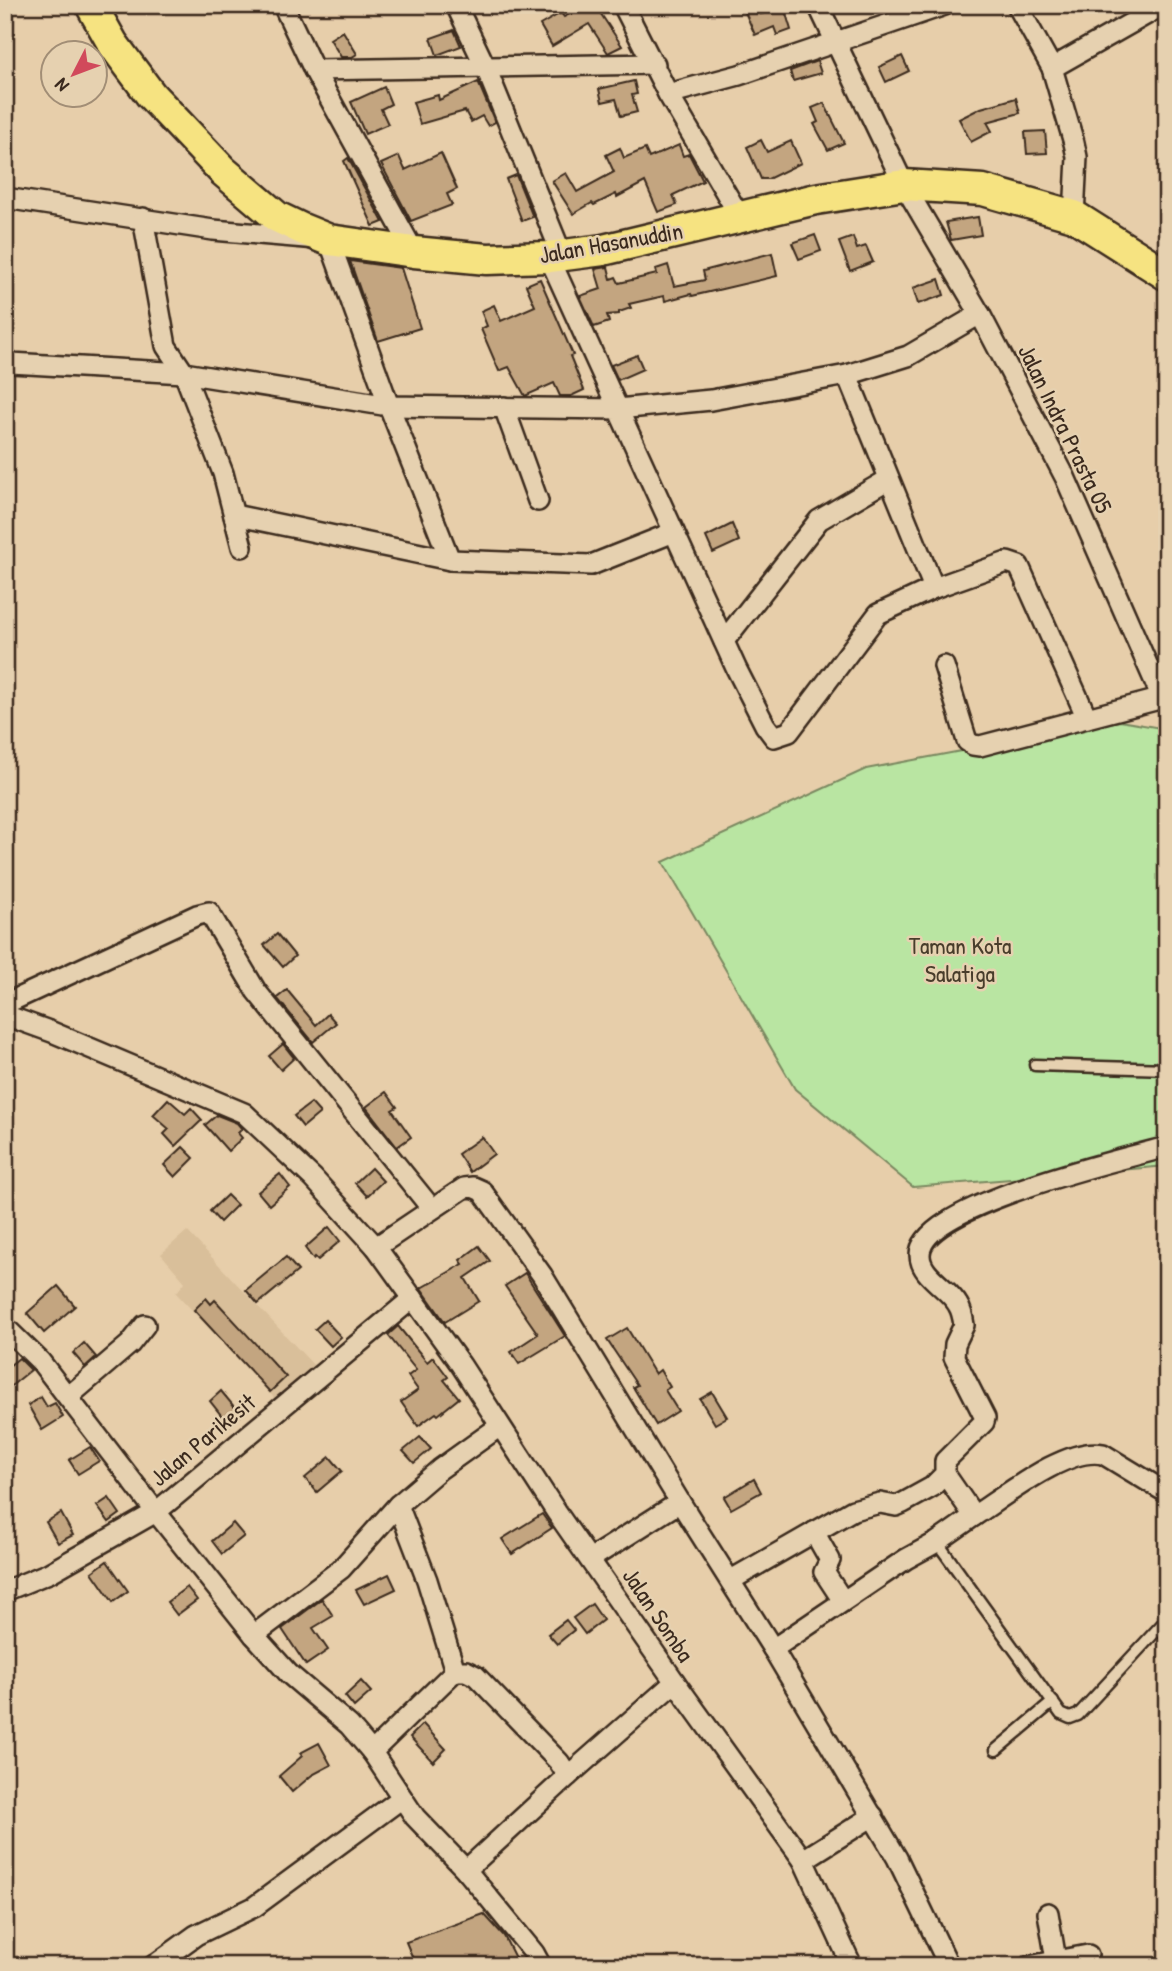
<svg xmlns="http://www.w3.org/2000/svg" width="1172" height="1971" font-family="'Patrick Hand',sans-serif">
	<rect width="100%" height="100%" fill="#e7ceaa"/>
	<filter id="ink" filterUnits="userSpaceOnUse"><feTurbulence type="fractalNoise" baseFrequency=".0143" numOctaves="2"/><feDisplacementMap in="SourceGraphic" scale="14" xChannelSelector="R" yChannelSelector="G"/><feConvolveMatrix kernelMatrix="1 2 1 2 8 2 1 2 1" color-interpolation-filters="sRGB"/></filter>
	<g filter="url(#ink)">
		<path fill="#d9bf9a" d="M187,1231L318,1370L279,1403L176,1293L185,1282L161,1254Z"/>
		<path fill="#b9e5a2" stroke="#7a8860" stroke-width="2" d="M1120,721L1167,729V1166L913,1187L795,1089L663,862L866,769Z"/>
		<g fill="#c3a580" stroke="#3b2a1e" stroke-width="2">
			<path d="M587,5H595L622,46L608,53L589,24L552,46L540,25L561,13L564,17Z"/>
			<path d="M757,7L761,14L784,7L791,30L777,35L774,27L755,35L745,12Z"/>
			<path d="M454,30L461,46L437,55L431,38Z"/>
			<path d="M343,31L357,54L352,57H341L330,39Z"/>
			<path d="M902,56L909,71L886,82L879,67Z"/>
			<path d="M817,61L821,73L793,81L790,71Z"/>
			<path d="M634,81L637,94L632,95L637,112L621,116L616,99L602,102L599,89Z"/>
			<path d="M478,82L495,122L488,126L482,116L471,122L465,111L420,124L413,102L438,95L439,100Z"/>
			<path d="M384,87L391,104L381,109L388,124L365,134L351,102Z"/>
			<path d="M1016,98L1020,113L987,122L992,131L971,142L959,119L981,108Z"/>
			<path d="M824,103L844,143L828,150L814,124L818,122L812,108Z"/>
			<path d="M1045,131L1047,153L1027,154L1025,132Z"/>
			<path d="M761,140L767,152L791,141L801,163L768,179H761L747,147Z"/>
			<path d="M679,145L683,156L689,154L703,181L673,195L677,205L658,212L645,182L617,197L616,194L594,205L592,203L573,214L552,181L566,173L577,192L614,172L606,155L620,148L624,158L645,149L649,158Z"/>
			<path d="M441,153L457,189L447,194L452,205L411,221L381,164L399,156L405,170Z"/>
			<path d="M348,158L383,222L373,226L344,161Z"/>
			<path d="M516,175L533,217L522,221L506,179Z"/>
			<path d="M978,217L981,235L951,240L946,222Z"/>
			<path d="M815,235L821,251L799,259L792,243Z"/>
			<path d="M853,237L857,249L866,246L873,262L850,271L839,242Z"/>
			<path d="M772,253L777,276L692,296L691,294L665,301L664,296L629,304L631,308L619,312V314L607,315L609,322L594,327L580,296L601,289L595,269L608,267L611,279L616,277L619,283L657,274L656,269L668,265L674,286L705,280L703,271Z"/>
			<path d="M350,261L401,268L420,328L378,341Z"/>
			<path d="M540,279L573,355L570,356L584,390L571,396H560L554,383L525,396L509,367L499,371L481,329L487,326L481,311L494,305L501,321L535,306L526,285Z"/>
			<path d="M939,279L944,295L918,304L913,288Z"/>
			<path d="M637,355L643,369L618,380L611,365Z"/>
			<path d="M732,524L739,541L713,553L706,537Z"/>
			<path d="M277,934L295,956L283,967L264,945Z"/>
			<path d="M287,990L316,1025L328,1014L336,1023L313,1042L277,998Z"/>
			<path d="M283,1044L294,1058L281,1070L269,1056Z"/>
			<path d="M386,1092L397,1107L392,1110L411,1137L397,1147L366,1107Z"/>
			<path d="M168,1099L185,1114L191,1108L202,1120L175,1146L164,1134L169,1129L153,1115Z"/>
			<path d="M311,1103L320,1113L303,1127L294,1116Z"/>
			<path d="M217,1115L237,1123L242,1129L238,1133L242,1138L228,1151L205,1125Z"/>
			<path d="M482,1137L494,1154L470,1172L458,1154Z"/>
			<path d="M183,1147L194,1158L175,1177L164,1165Z"/>
			<path d="M371,1168L383,1181L367,1196L355,1183Z"/>
			<path d="M280,1174L290,1187L269,1205L258,1192Z"/>
			<path d="M227,1195L237,1205L220,1222L210,1211Z"/>
			<path d="M329,1227L340,1241L318,1260L315,1257L313,1259L305,1248Z"/>
			<path d="M479,1246L490,1261L465,1278L479,1301L445,1322L421,1288L463,1264L460,1260Z"/>
			<path d="M286,1257L298,1271L258,1304L246,1290Z"/>
			<path d="M525,1273L565,1336L519,1364L511,1352L538,1334L505,1286Z"/>
			<path d="M58,1286L75,1306L44,1333L27,1313Z"/>
			<path d="M206,1298L211,1304L215,1300L286,1377L270,1392L194,1310Z"/>
			<path d="M325,1320L341,1337L331,1346L315,1329Z"/>
			<path d="M398,1326L427,1362L433,1357L448,1377L444,1380L459,1398L438,1415L436,1413L418,1426L401,1402L418,1390L408,1376L416,1370L388,1335Z"/>
			<path d="M627,1328L655,1374L660,1370L670,1387L665,1390L678,1411L656,1425L633,1387L637,1385L607,1340Z"/>
			<path d="M84,1343L96,1357L85,1367L73,1353Z"/>
			<path d="M19,1358L31,1370L5,1391V1369Z"/>
			<path d="M221,1391L241,1415L229,1425L210,1401Z"/>
			<path d="M712,1392L727,1417L715,1424L700,1399Z"/>
			<path d="M41,1397L47,1407L55,1403L63,1417L42,1430L28,1405Z"/>
			<path d="M420,1437L431,1449L414,1463L403,1451Z"/>
			<path d="M90,1447L99,1461L78,1474L69,1460Z"/>
			<path d="M330,1457L342,1471L317,1492L305,1478Z"/>
			<path d="M754,1479L761,1492L731,1509L724,1497Z"/>
			<path d="M109,1498L120,1514L109,1522L97,1506Z"/>
			<path d="M61,1513L73,1535L58,1543L46,1522Z"/>
			<path d="M542,1514L552,1528L512,1554L502,1539Z"/>
			<path d="M233,1523L244,1536L222,1554L212,1541Z"/>
			<path d="M107,1561L128,1591L113,1602L92,1572Z"/>
			<path d="M389,1574L396,1589L364,1604L356,1590Z"/>
			<path d="M187,1587L197,1600L177,1615L167,1602Z"/>
			<path d="M322,1599L333,1616L313,1628L328,1650L306,1665L282,1629Z"/>
			<path d="M592,1604L603,1620L585,1634L573,1618Z"/>
			<path d="M566,1620L574,1630L557,1644L548,1634Z"/>
			<path d="M361,1681L371,1692L354,1707L345,1696Z"/>
			<path d="M423,1724L446,1749L433,1762L410,1737Z"/>
			<path d="M319,1743L331,1765L312,1775L292,1792L279,1776L302,1756L300,1753Z"/>
			<path d="M484,1914L504,1936L519,1966H416L406,1942Z"/>
		</g>
		<g fill="none" stroke-linecap="round" stroke-linejoin="round">
			<g stroke="#3b2a1e" stroke-width="15">
				<g id="lane">
					<path d="M1035,1065L1167,1069"/>
					<path d="M937,1542L1061,1714L1070,1718L1078,1715L1167,1619"/>
					<path d="M996,1750L1053,1702"/>
				</g>
			</g>
			<g stroke="#3b2a1e" stroke-width="24">
				<g id="street">
					<path d="M283,5L314,70L414,252"/>
					<path d="M456,5L486,68L562,255"/>
					<path d="M623,5L668,94L740,217"/>
					<path d="M818,5L904,185L980,314L1065,477L1162,698"/>
					<path d="M1017,5L1052,68L1074,143L1077,157L1074,216"/>
					<path d="M1052,68L1163,5"/>
					<path d="M314,70L655,64"/>
					<path d="M668,94L739,75L945,5"/>
					<path d="M5,198L213,230L329,240L389,406L450,560"/>
					<path d="M143,218L166,346L184,373L223,473L242,547"/>
					<path d="M549,257L618,409L711,400L847,375L908,356L980,314"/>
					<path d="M5,357L11,363L184,373L389,406L618,409L736,668L765,725L774,737L789,732L878,614L934,588L1007,562L1019,566L1087,718"/>
					<path d="M847,375L934,588"/>
					<path d="M504,407L538,501"/>
					<path d="M234,515L450,560L591,565L674,532"/>
					<path d="M724,641L819,520L889,479"/>
					<path d="M944,666L967,741L973,745L980,746L1167,697"/>
					<path d="M5,1004L197,915L209,912L256,991L432,1209"/>
					<path d="M5,1015L52,1032L244,1113L313,1178L376,1247L461,1365L557,1513L675,1682L803,1860L852,1966"/>
					<path d="M376,1247L464,1188L473,1187L482,1191L542,1275L680,1502L773,1649L897,1858L949,1966"/>
					<path d="M5,1327L40,1361L156,1512L254,1635L289,1674L349,1725L372,1752L415,1817L466,1870L534,1953L541,1966"/>
					<path d="M68,1397L130,1344L145,1325"/>
					<path d="M398,1505L440,1469L500,1426"/>
					<path d="M974,1516C1005,1496 1067,1446 1103,1454L1167,1493"/>
					<path d="M814,1532L830,1560L824,1572L843,1601"/>
					<path d="M590,1559L680,1502"/>
					<path d="M731,1580L853,1510L880,1503L896,1506L903,1503L932,1487L945,1474V1461L984,1422L985,1418L954,1357L955,1344L964,1325C963,1318 962,1311 958,1305C949,1288 920,1276 920,1255C919,1206 1126,1158 1167,1147"/>
					<path d="M5,1591L49,1573L156,1512L413,1298"/>
					<path d="M254,1635L341,1569L398,1505L427,1580L455,1671"/>
					<path d="M773,1649L906,1559L937,1542L974,1516L945,1474"/>
					<path d="M372,1752L455,1671H466L476,1676L559,1762L568,1776L466,1870"/>
					<path d="M568,1776L675,1682"/>
					<path d="M803,1860L873,1816"/>
					<path d="M1048,1913L1056,1960"/>
					<path d="M153,1966L196,1935L254,1907L402,1798"/>
					<path d="M1029,1966L1088,1955"/>
				</g>
			</g>
			<g stroke="#3b2a1e" stroke-width="35">
				<path id="primary" d="M91,5L113,44L151,95L223,171L277,217L302,229L329,240L414,252L487,259L549,257L603,250L816,199L904,185L983,190L1074,216L1167,275"/>
			</g>
			<use href="#lane" stroke="#e6d1b0" stroke-width="10"/>
			<use href="#street" stroke="#e6d1b0" stroke-width="19"/>
			<use href="#primary" stroke="#f6e381" stroke-width="30"/>
		</g>
	</g>
	<g text-anchor="middle" stroke-width="5" stroke-linejoin="round" paint-order="stroke">
		<g font-size="24" fill="#3b2a1e" stroke="#e6d1b0">
			<text transform="translate(611 243) rotate(-10)" y="8">Jalan Hasanuddin</text>
			<text transform="translate(1065 429) rotate(64)" y="8">Jalan Indra Prasta 05</text>
			<text transform="translate(203 1440) rotate(-40)" y="8">Jalan Parikesit</text>
			<text transform="translate(658 1615) rotate(56)" y="8">Jalan Somba</text>
		</g>
		<g font-size="24" fill="#483d2b" stroke="#e6d1b0">
			<text x="960" y="954">Taman Kota<tspan x="960" dy="28">Salatiga</tspan></text>
		</g>
	</g>
	<rect width="1172" height="1971" fill="none" stroke="#e6d1b0" stroke-width="28"/>
	<rect x="14" y="14" width="1144" height="1943" fill="none" stroke="#3b2a1e" stroke-width="2.5" filter="url(#ink)"/>
	<g transform="translate(74 74) rotate(228)"><circle r="33" fill="#e6d1b0" stroke="#a28e76" stroke-width="2"/>
	<path d="M0-5L12 26L0 18L-12 26Z" fill="#d1495b"/>
	<text y="-10" font-size="19" font-weight="bold" text-anchor="middle" fill="#3b2a1e">N</text>
	</g>
</svg>
